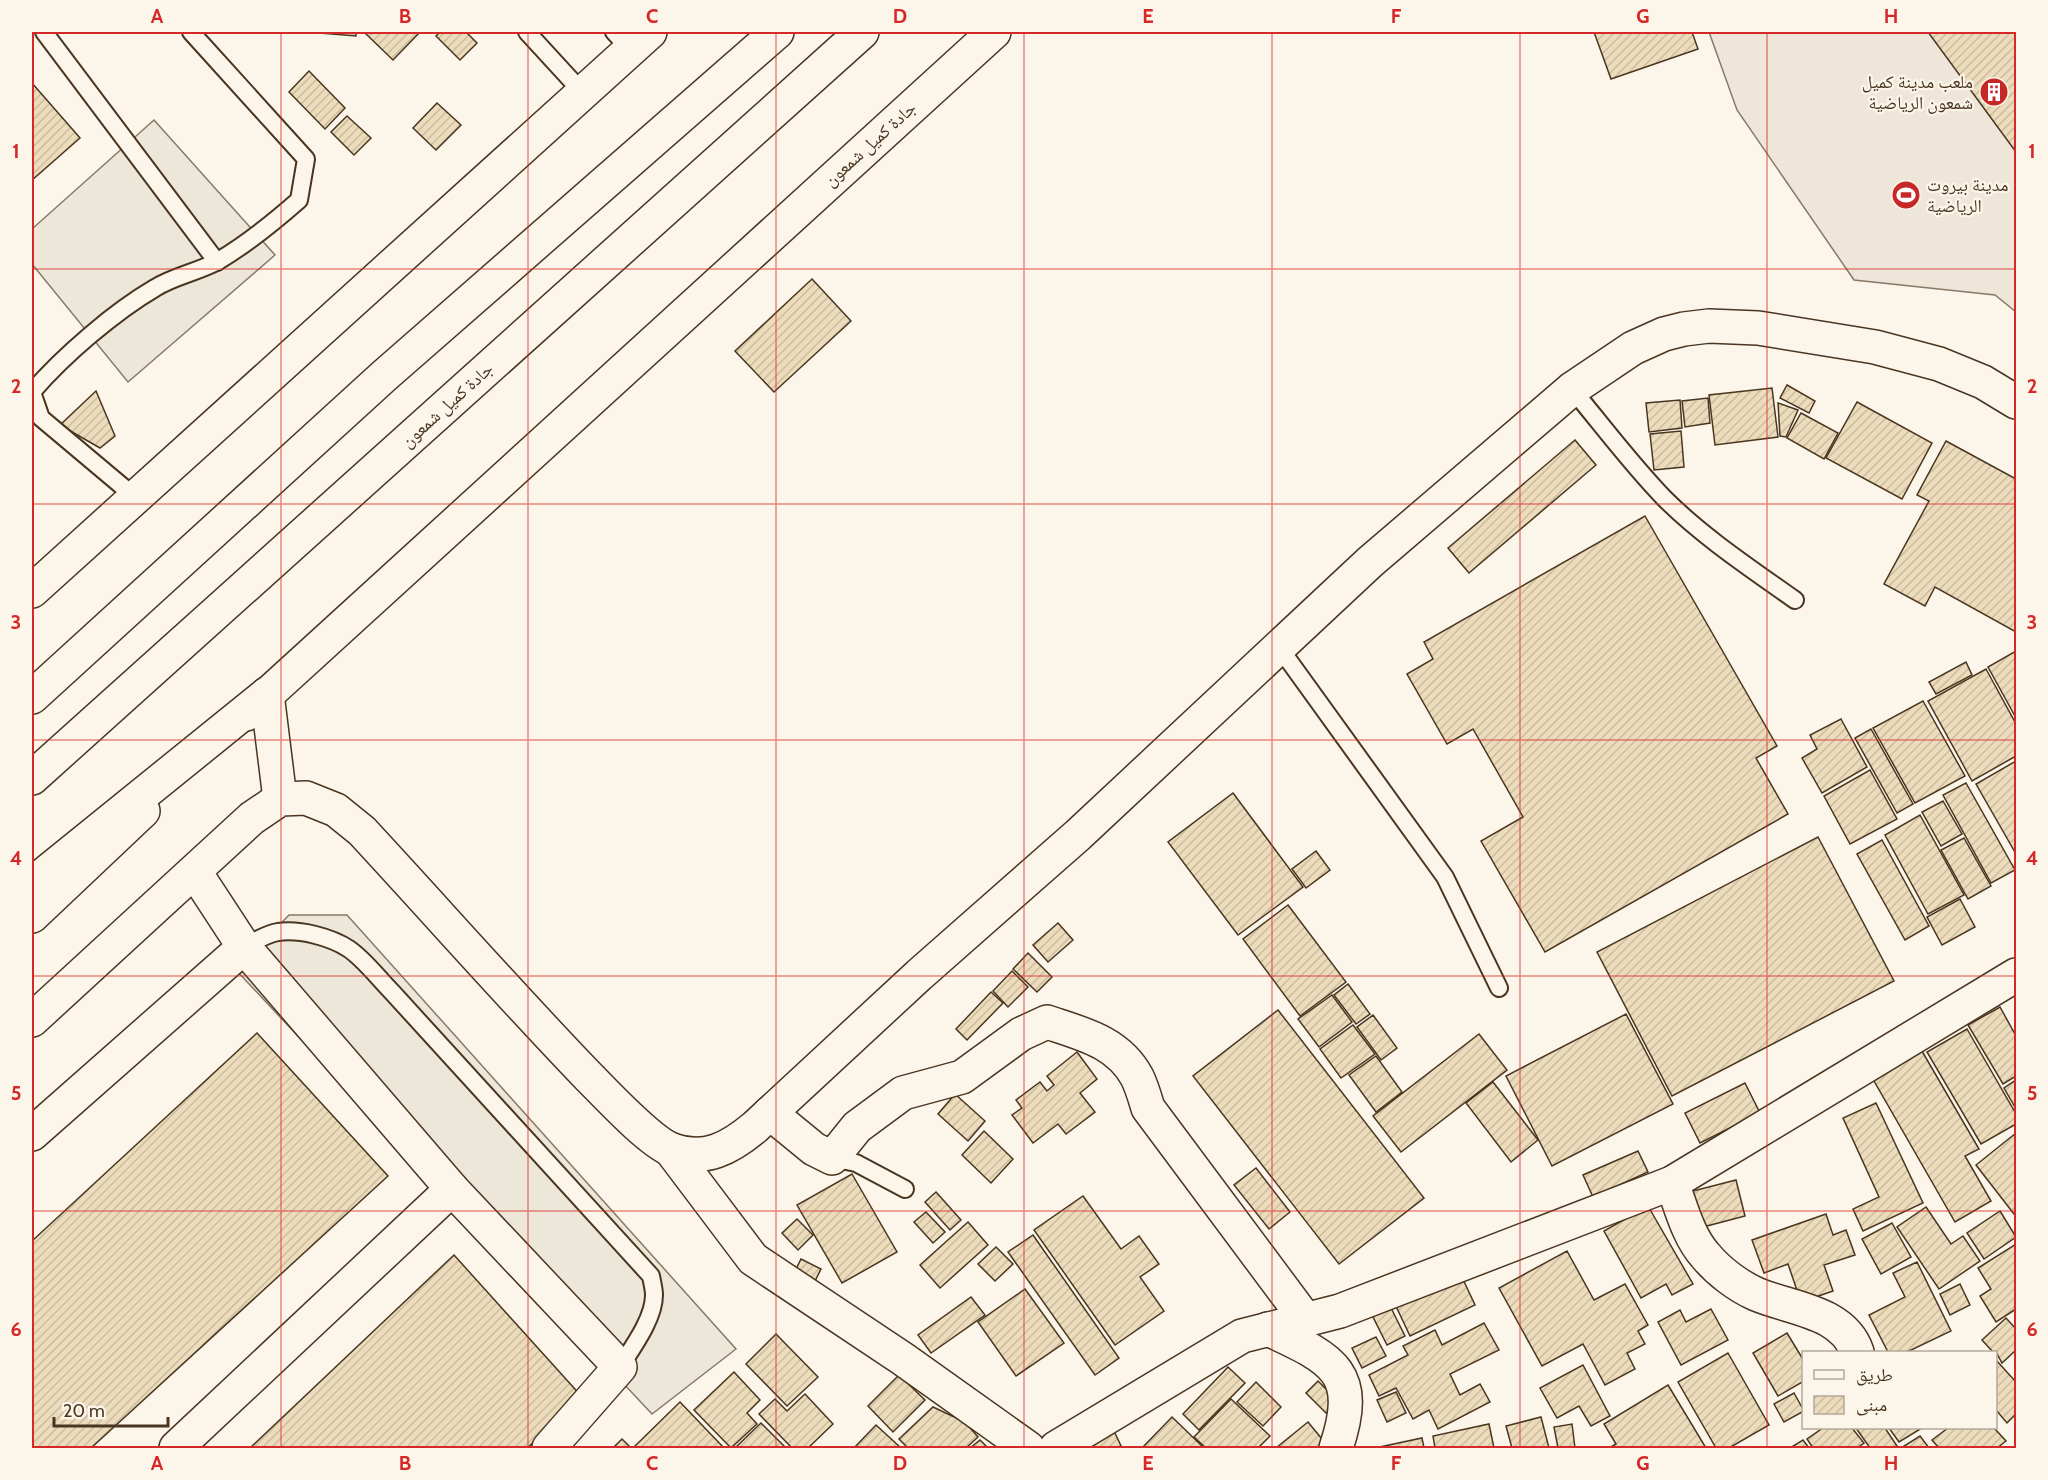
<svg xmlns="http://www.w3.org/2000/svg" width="2048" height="1480" font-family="Cabin,'Noto Naskh Arabic',sans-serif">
	<defs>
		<pattern id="building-hatch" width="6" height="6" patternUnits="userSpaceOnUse" patternTransform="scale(1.5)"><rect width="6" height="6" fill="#ecdcbc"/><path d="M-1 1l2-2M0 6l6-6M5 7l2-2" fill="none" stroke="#ccbda1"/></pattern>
	</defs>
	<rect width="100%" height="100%" fill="#fbf6e9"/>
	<path fill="#ede6d9" stroke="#887966" stroke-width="1.5" d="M1709,32H2016V312L1995,295L1854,280L1737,110Z"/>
	<g fill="#ede7d9" stroke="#887966" stroke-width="1.5">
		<path d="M154,120L275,255L128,382L32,264V229Z"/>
		<path d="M289,915H347L736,1349L652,1414L236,970Z"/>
	</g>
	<g fill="url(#building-hatch)" stroke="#4a3520" stroke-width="1.5">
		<path d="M307,32H356V36Z"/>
		<path d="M364,32H420L393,60Z"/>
		<path d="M440,32H466L477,43L460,60L436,36Z"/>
		<path d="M1594,32H1692L1698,49L1611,79Z"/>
		<path d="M1928,32H2016V153V152Z"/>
		<path d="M309,71L345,108L325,129L289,92Z"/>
		<path d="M32,83L80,138L32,180Z"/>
		<path d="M437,103L461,125L436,150L413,128Z"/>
		<path d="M347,116L371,138L354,155L331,132Z"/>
		<path d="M812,279L851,321L774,392L735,351Z"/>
		<path d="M1787,385L1815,401L1809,413L1780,398Z"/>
		<path d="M1772,388L1778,437L1715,445L1709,395Z"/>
		<path d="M96,391L115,436L100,448L60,425Z"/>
		<path d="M1708,398L1710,423L1685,427L1682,401Z"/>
		<path d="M1680,400L1682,428L1649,432L1646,403Z"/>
		<path d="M1857,402L1932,443L1902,499L1826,458Z"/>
		<path d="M1778,403L1798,410L1786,437L1780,436Z"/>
		<path d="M1801,413L1838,433L1824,459L1787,438Z"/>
		<path d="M1681,431L1684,467L1654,470L1650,434Z"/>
		<path d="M1575,440L1596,465L1469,573L1448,548Z"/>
		<path d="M1946,441L2016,479V632L1935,587L1925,606L1884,584L1929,501L1917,495Z"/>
		<path d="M1645,516L1777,746L1756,758L1788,814L1545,952L1481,841L1523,817L1473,729L1447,744L1407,674L1433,659L1424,642Z"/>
		<path d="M2016,651V718L1988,667Z"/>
		<path d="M1966,662L1972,675L1936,694L1929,682Z"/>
		<path d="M1986,669L2016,724V756L1972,781L1928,701Z"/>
		<path d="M1923,701L1965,776L1915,803L1873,728Z"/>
		<path d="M1841,719L1867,767L1822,793L1802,758L1817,749L1810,735Z"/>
		<path d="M1871,729L1913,804L1897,813L1855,738Z"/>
		<path d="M2016,761V854L1976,784Z"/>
		<path d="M1870,770L1897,819L1850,844L1824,796Z"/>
		<path d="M1966,783L2015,870L1991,883L1943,795Z"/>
		<path d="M1233,793L1303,887L1238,935L1168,842Z"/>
		<path d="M1943,801L1962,834L1941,846L1922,812Z"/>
		<path d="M1920,815L1964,895L1928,914L1885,835Z"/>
		<path d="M1818,837L1894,981L1672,1096L1597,952Z"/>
		<path d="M1964,838L1991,886L1968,899L1941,850Z"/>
		<path d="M1882,840L1929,926L1905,940L1857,854Z"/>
		<path d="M1316,851L1330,870L1306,888L1292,869Z"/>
		<path d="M1960,899L1975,927L1942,945L1927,917Z"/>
		<path d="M1288,905L1346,982L1300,1016L1243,939Z"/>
		<path d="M1058,923L1073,940L1048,962L1033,945Z"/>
		<path d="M1028,953L1052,977L1037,992L1013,969Z"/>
		<path d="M1012,971L1028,987L1008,1007L993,991Z"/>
		<path d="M1348,984L1370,1014L1356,1024L1334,995Z"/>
		<path d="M991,992L1003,1003L967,1040L956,1029Z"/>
		<path d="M1332,995L1352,1022L1319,1047L1298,1019Z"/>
		<path d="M2000,1007L2016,1036V1076L2003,1084L1968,1025Z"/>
		<path d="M1278,1010L1424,1198L1339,1264L1193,1076Z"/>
		<path d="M1626,1014L1673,1104L1552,1166L1506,1076Z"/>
		<path d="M1373,1015L1397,1048L1381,1060L1357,1027Z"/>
		<path d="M1353,1025L1375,1054L1341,1078L1320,1049Z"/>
		<path d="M1967,1029L2016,1114V1124L1981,1144L1927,1052Z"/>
		<path d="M257,1033L388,1176L91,1448H32V1241Z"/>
		<path d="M1479,1034L1507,1070L1401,1152L1373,1116Z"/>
		<path d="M1919,1046L1979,1149L1965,1156L1991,1201L1955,1222L1870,1074Z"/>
		<path d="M1077,1052L1097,1079L1080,1093L1095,1112L1066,1134L1058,1124L1033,1143L1012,1115L1022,1108L1016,1100L1040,1082L1047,1091L1054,1085L1047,1076Z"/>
		<path d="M1376,1056L1402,1092L1376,1112L1349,1075Z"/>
		<path d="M2016,1080V1109L2004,1088Z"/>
		<path d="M1493,1082L1538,1140L1511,1162L1466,1103Z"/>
		<path d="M1745,1083L1760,1113L1700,1143L1685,1113Z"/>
		<path d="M955,1094L985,1121L968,1141L938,1114Z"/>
		<path d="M1876,1103L1923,1203L1863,1231L1853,1209L1879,1197L1843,1118Z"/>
		<path d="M984,1131L1013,1159L991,1183L962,1155Z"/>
		<path d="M2016,1133V1213L2014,1214L1976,1165Z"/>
		<path d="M1638,1151L1648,1172L1593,1197L1583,1175Z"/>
		<path d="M1256,1168L1290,1212L1269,1229L1234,1185Z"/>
		<path d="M852,1174L897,1252L842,1283L797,1205Z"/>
		<path d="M1736,1180L1745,1216L1703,1227L1693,1191Z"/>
		<path d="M936,1192L961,1220L950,1230L925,1202Z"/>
		<path d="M1083,1196L1121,1249L1139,1236L1159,1264L1140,1277L1164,1311L1115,1345L1034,1230Z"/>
		<path d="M1648,1206L1693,1284L1672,1295L1666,1284L1641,1298L1604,1231Z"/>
		<path d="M1926,1207L1951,1244L1963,1236L1980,1261L1939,1289L1897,1227Z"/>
		<path d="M2000,1211L2016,1237L1984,1259L1967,1233Z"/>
		<path d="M926,1212L945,1232L933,1243L914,1222Z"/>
		<path d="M1826,1214L1833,1235L1846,1230L1855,1255L1824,1265L1833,1291L1801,1302L1788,1264L1764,1273L1752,1240Z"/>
		<path d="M797,1219L813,1235L798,1250L782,1233Z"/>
		<path d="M968,1222L988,1245L940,1288L920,1265Z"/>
		<path d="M1892,1223L1911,1257L1881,1274L1862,1239Z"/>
		<path d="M1033,1235L1119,1358L1095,1375L1008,1252Z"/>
		<path d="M2016,1244V1309L1996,1322L1980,1296L1991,1289L1978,1268Z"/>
		<path d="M996,1247L1013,1264L995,1281L978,1264Z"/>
		<path d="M1567,1251L1594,1300L1625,1284L1648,1325L1638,1331L1645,1344L1627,1353L1635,1369L1605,1385L1583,1344L1542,1366L1499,1288Z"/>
		<path d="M454,1255L583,1398L527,1448H250Z"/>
		<path d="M801,1259L821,1269L812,1287L792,1277Z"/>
		<path d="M1917,1262L1951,1331L1907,1352H1888L1869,1315L1905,1297L1893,1273Z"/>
		<path d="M1460,1273L1475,1305L1410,1336L1395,1304Z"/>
		<path d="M1960,1284L1970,1305L1950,1315L1940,1294Z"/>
		<path d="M1025,1289L1064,1343L1016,1376L978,1322Z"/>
		<path d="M971,1297L985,1315L931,1353L918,1335Z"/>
		<path d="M1390,1306L1405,1336L1387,1345L1372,1315Z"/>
		<path d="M1711,1309L1728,1340L1681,1365L1658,1322L1680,1310L1686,1322Z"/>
		<path d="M2006,1318L2016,1329V1350L2002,1363L1996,1352H1993L1982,1340Z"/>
		<path d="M1484,1323L1499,1350L1450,1374L1460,1395L1480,1384L1490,1402L1438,1429L1429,1410L1413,1419L1396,1388L1379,1396L1369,1375L1408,1355L1403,1346L1435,1330L1442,1345Z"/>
		<path d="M1787,1333L1804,1361V1381L1778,1396L1753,1353Z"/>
		<path d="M776,1334L818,1377L787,1406L746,1364Z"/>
		<path d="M1376,1337L1386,1356L1362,1368L1352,1348Z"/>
		<path d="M1728,1353L1769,1425L1729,1448H1716L1678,1382Z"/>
		<path d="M1996,1360L2016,1382V1414L2007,1423L1996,1410Z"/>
		<path d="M1583,1365L1610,1416L1591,1426L1579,1406L1557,1418L1540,1388Z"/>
		<path d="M1228,1367L1245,1383L1199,1430L1183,1414Z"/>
		<path d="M734,1372L760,1400L747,1413L757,1424L731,1448L694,1410Z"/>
		<path d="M899,1375L925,1400L893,1432L868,1406Z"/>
		<path d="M1318,1381L1338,1401L1326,1413L1306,1393Z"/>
		<path d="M1256,1382L1281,1407L1263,1426L1237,1402Z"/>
		<path d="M1668,1385L1706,1448H1609L1616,1444L1604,1424Z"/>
		<path d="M1396,1392L1406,1413L1387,1422L1377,1400Z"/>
		<path d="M1794,1393L1804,1411L1784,1422L1774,1404Z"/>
		<path d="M805,1394L833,1424L808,1448H792L759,1414L775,1399L787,1411Z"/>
		<path d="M1231,1399L1270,1436L1258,1448H1206L1194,1437Z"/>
		<path d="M680,1402L724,1448H633Z"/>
		<path d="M933,1407L965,1422L978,1437L966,1448H908L899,1439Z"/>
		<path d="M1172,1417L1204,1448H1142Z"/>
		<path d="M1541,1417L1549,1448H1512L1506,1426Z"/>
		<path d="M1308,1422L1326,1444L1321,1448H1276Z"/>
		<path d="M761,1423L786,1448H735Z"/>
		<path d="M1489,1424L1494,1448H1435L1433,1436Z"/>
		<path d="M1572,1424L1575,1448H1558L1554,1427Z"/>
		<path d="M876,1425L901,1448H854Z"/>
		<path d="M1823,1428H1852L1864,1443L1857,1448H1813L1807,1439Z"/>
		<path d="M1856,1428H1885L1897,1446L1893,1448H1870Z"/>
		<path d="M1889,1428H1922L1899,1442Z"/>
		<path d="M1948,1428H1994L2006,1441L1997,1448H1939L1932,1440Z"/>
		<path d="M1113,1429L1122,1448H1076Z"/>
		<path d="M1920,1436L1929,1448H1901Z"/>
		<path d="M1422,1438L1424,1448H1375Z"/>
		<path d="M622,1439L631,1448H613Z"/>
		<path d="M980,1440L988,1448H970Z"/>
		<path d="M1803,1440L1809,1448H1790Z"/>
	</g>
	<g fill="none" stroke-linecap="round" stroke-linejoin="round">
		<g stroke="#4a3520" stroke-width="20">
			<g id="service">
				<path d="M44,32L217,262"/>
				<path d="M527,32L583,93"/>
				<path d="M614,32L630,49"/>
				<path d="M1572,389C1602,425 1631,464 1664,498C1703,537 1750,568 1795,600"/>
				<path d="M135,497L41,418L32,392C63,356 114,312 155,288C174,276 198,272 218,261C247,244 274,222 299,200L306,159L191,32"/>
				<path d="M1279,647L1445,877L1499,988"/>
				<path d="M244,947C255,941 266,934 278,932C300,929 331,937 349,949C365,960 378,978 392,992L651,1276C652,1282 654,1289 654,1295C654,1319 632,1348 620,1367"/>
				<path d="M832,1158L856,1163L905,1189"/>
			</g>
		</g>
		<g stroke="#4a3520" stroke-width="36">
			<g id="minor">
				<path d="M267,694L280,799"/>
				<path d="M195,872L244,947L452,1189L620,1367L549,1448"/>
				<path d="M32,1020L252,818L280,799L306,798L336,810L362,831C437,912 510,995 587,1075C606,1094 649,1141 672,1150C705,1162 730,1148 755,1127L919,975L1078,835L1370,562L1572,389L1633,348L1664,334L1684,329L1709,326L1758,328L1875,347L1939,364L1983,382L2016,402"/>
				<path d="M770,1113L814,1149L832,1158L857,1127L903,1093L962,1077L1021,1034L1047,1022C1083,1034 1118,1042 1137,1077C1142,1087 1145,1098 1148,1108L1306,1320"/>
				<path d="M32,1134L244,947"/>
				<path d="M670,1149L753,1259L903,1359L1028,1448"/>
				<path d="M1672,1183C1681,1207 1688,1236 1705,1255C1718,1271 1738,1286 1756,1294C1791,1309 1843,1311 1857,1352"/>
				<path d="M1268,1329C1332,1359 1362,1371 1336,1448"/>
				<path d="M176,1448L452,1189"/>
				<path d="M1056,1448L1242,1336L1340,1311L1672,1183L2016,975"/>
			</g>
		</g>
		<g stroke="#4a3520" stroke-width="36">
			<g id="secondary">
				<path d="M32,591L650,32"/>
				<path d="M246,714L994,32"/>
				<path d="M32,916L143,811"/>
			</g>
		</g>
		<g stroke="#4a3520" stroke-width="36">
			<g id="motorway">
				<path d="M32,697L384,376L777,32"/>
				<path d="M32,778L862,32"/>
				<path d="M32,884L267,694"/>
			</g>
		</g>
		<use href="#service" stroke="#fbf6e9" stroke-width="16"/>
		<use href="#minor" stroke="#fbf6e9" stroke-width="33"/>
		<use href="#secondary" stroke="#fbf6e9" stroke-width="33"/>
		<use href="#motorway" stroke="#fbf6e9" stroke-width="33"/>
	</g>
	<path fill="none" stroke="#d62828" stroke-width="1.5" stroke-opacity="0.55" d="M281,32V1448M528,32V1448M776,32V1448M1024,32V1448M1272,32V1448M1520,32V1448M1767,32V1448M32,269H2016M32,504H2016M32,740H2016M32,976H2016M32,1211H2016"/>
	<defs>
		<g id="building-disc" transform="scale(1.5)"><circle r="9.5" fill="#c62828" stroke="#fbf6e9"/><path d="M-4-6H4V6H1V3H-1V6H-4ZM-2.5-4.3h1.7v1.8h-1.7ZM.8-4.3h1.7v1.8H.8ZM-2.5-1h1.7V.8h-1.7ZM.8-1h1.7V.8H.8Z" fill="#fff"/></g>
		<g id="stadium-disc" transform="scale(1.5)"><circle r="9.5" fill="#c62828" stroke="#fbf6e9"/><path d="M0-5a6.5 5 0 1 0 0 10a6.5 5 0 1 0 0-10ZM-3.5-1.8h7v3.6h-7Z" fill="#fff"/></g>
	</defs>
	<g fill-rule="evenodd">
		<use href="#building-disc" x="1994" y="92"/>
		<use href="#stadium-disc" x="1906" y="195"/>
	</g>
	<g text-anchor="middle" stroke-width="4.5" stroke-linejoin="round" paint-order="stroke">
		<g font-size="18" fill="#4a3520" stroke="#fbf6e9" text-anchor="end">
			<text x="1973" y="88">ملعب مدينة كميل<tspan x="1973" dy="21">شمعون الرياضية</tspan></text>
			<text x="1927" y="191" text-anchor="start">مدينة بيروت<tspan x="1927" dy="21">الرياضية</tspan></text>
		</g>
		<g font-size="18" fill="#4a3520" stroke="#fbf6e9">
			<text transform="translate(870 144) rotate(-42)" y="6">جادة كميل شمعون</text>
			<text transform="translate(447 405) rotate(-42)" y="6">جادة كميل شمعون</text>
		</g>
	</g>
	<rect width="2048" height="1480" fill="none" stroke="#fbf6e9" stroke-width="66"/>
	<rect x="1802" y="1351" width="195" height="78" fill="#fbf6e9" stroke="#b4a999" stroke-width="1.5"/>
	<rect x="1814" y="1370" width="30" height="9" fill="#fbf6e9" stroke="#b4a999" stroke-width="1.5"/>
	<text x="1856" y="1381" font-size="18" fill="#4a3520">طريق</text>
	<rect x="1814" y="1396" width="30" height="18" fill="url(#building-hatch)" stroke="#b4a999" stroke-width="1.5"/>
	<text x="1856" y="1411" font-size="18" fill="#4a3520">مبنى</text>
	<path d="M54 1417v9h114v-9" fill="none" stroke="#4a3520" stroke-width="3"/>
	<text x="63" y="1417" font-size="18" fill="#4a3520" stroke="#fbf6e9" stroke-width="4.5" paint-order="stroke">20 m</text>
	<rect x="33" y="33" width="1982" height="1414" fill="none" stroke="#d62828" stroke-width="2"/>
	<g font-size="20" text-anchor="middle" font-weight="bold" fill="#d62828">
		<text x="157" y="23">A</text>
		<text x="405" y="23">B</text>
		<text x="652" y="23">C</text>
		<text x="900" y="23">D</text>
		<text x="1148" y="23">E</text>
		<text x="1396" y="23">F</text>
		<text x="1643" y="23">G</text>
		<text x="1891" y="23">H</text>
		<text x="16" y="158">1</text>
		<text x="2032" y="158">1</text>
		<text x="16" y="393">2</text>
		<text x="2032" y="393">2</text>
		<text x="16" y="629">3</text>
		<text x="2032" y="629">3</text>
		<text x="16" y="865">4</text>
		<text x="2032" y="865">4</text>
		<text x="16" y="1100">5</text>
		<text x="2032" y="1100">5</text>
		<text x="16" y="1336">6</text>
		<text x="2032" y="1336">6</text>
		<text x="157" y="1470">A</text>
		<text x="405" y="1470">B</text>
		<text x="652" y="1470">C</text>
		<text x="900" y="1470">D</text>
		<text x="1148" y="1470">E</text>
		<text x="1396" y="1470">F</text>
		<text x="1643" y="1470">G</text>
		<text x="1891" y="1470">H</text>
	</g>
</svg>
